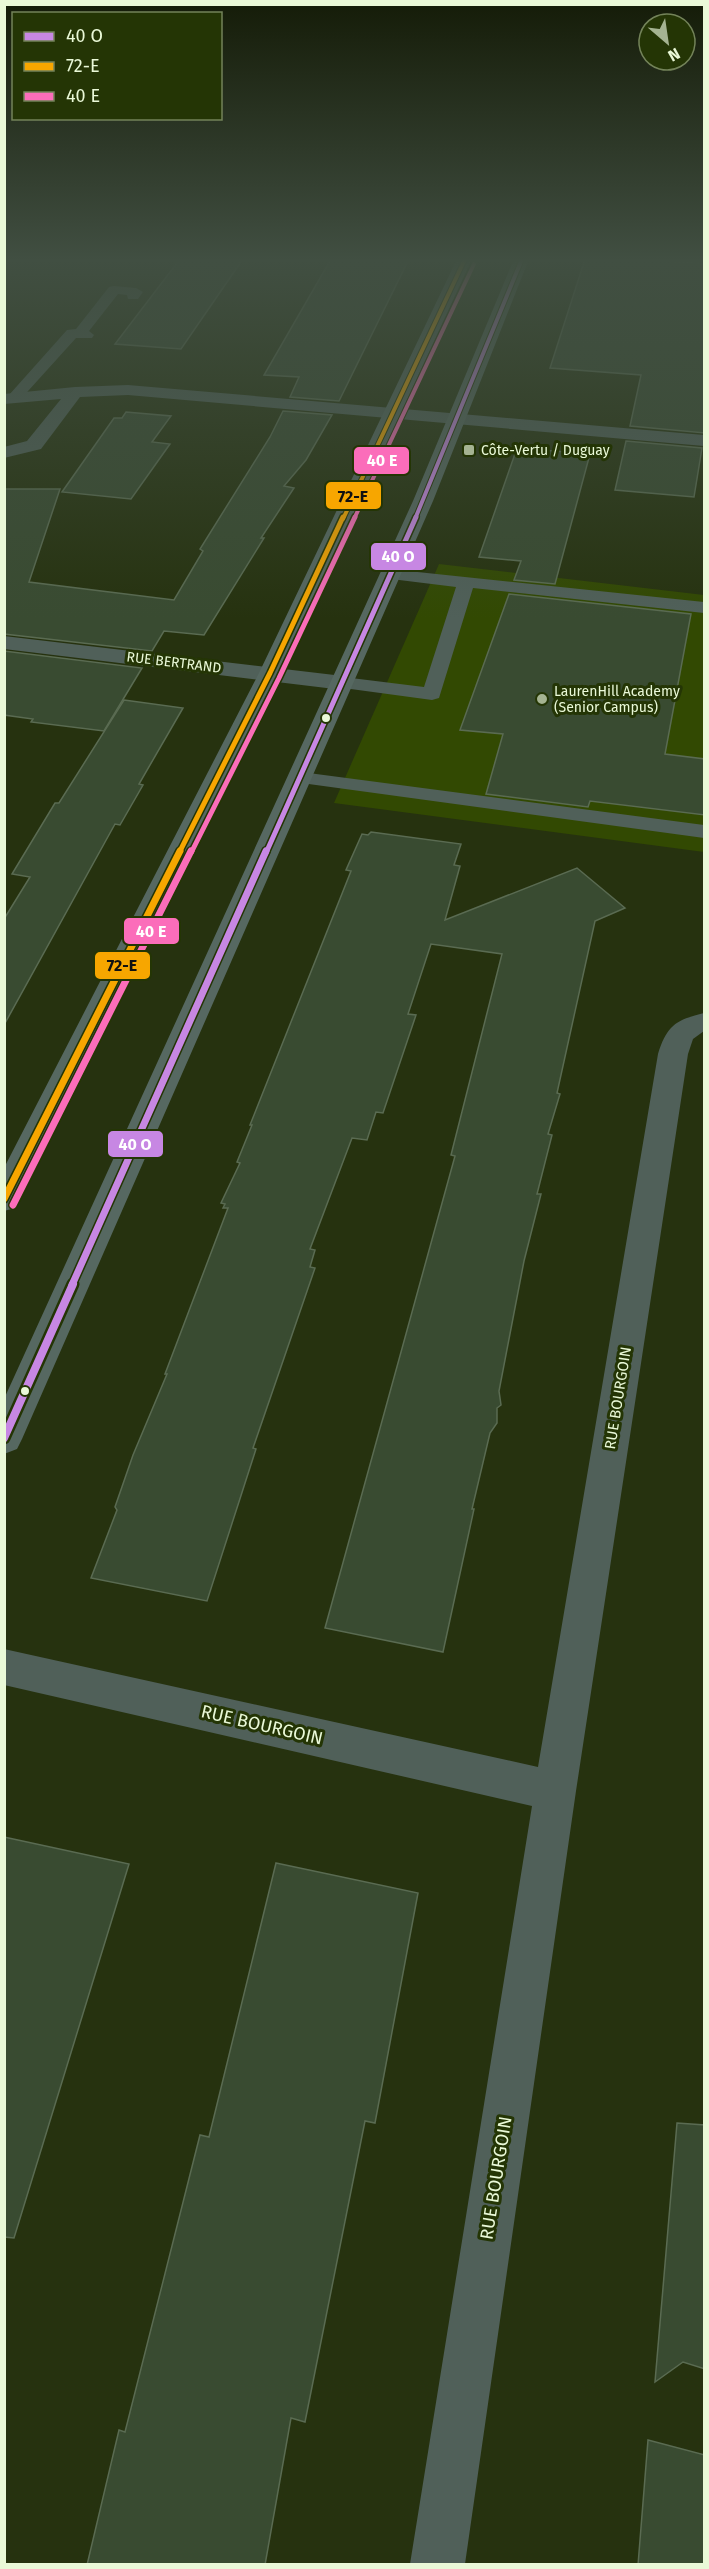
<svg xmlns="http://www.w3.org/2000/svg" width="709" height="2569" font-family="'Fira Sans',sans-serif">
	<rect width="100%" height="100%" fill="#26320f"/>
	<path fill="#324902" d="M439,564L704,595V852L334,803Z"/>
	<g fill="#394b31" stroke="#5a6b52" stroke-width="1.5">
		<path d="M180,259H243L181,349L115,344Z"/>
		<path d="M331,259H409L339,401L290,397L299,377L264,375Z"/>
		<path d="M585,259H643L705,264V433L630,426L641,375L550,368Z"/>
		<path d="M283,411L332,415L306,460L284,486L294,488L261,538H264L204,635L164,631L152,651L4,634V489H60L29,582L174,600L203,551L200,549L270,437Z"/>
		<path d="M126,412L171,416L152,442L170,444L131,499L62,492L114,418H122Z"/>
		<path d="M626,441L702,448L694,497L615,490Z"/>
		<path d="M517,448L590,454L555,584L514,580L521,561L479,557Z"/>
		<path d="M509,594L691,614L665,754L705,759V815L590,801L588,807L486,794L503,734L460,730Z"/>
		<path d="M4,651L142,668L104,731L31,722L33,719L4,715Z"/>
		<path d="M124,700L183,708L139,784L143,785L120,825L115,824L4,1025V919L30,877L12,874L55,803H59Z"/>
		<path d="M371,832L461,844L454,865L460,866L445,920L577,868L625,908L595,921L557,1093L560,1094L548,1134L552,1135L537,1194H541L524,1261L499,1391L501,1405L497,1408V1423L490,1433L472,1509H474L443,1652L325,1628L455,1156L451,1155L502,954L431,944L408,1014L416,1015L383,1113L376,1112L367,1140L352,1138L310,1249L315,1250L310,1267L315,1268L253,1448L256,1449L207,1601L91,1578L117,1510L115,1507L133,1455L167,1374H165L228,1208H223L225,1204L221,1203L240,1163L237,1162L252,1125H250L351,871L346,870L362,834L368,835Z"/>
		<path d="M4,1837L129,1864L14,2238L4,2237Z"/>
		<path d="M276,1863L418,1893L375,2123L365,2121L305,2422L291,2418L265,2565H87L119,2430L125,2432L200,2135L209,2137Z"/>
		<path d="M677,2123L705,2125V2369L683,2362L655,2382Z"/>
		<path d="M648,2440L705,2455V2565H638Z"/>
	</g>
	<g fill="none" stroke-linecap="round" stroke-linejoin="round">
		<g fill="#506059" fill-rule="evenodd">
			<path d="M114,286L136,288L143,292L138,299H128L127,295L118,294L89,331L94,335L92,338H76L19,401H9L6,398L9,395L67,330L76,329L109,287Z"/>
			<path d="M389,569L704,602V613L473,588L439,698L432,700L336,687L333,683L336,679L343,677L424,687L456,587L383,578L380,574L383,570Z"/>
			<path d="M301,772L704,825V838L294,782L291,778L294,774Z"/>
		</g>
		<g fill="#506059" fill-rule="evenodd">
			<path d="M128,385L704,435V446L128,395L80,397L41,449L4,458V447L27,441L61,399L4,404V394L75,387Z"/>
			<path d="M4,636L343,676L351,678L354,683L351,688L343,690L4,649Z"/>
			<path d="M704,1013V1031L693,1039L688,1054L576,1791L465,2564H410L532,1806L4,1685V1649L538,1767L658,1054C667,1025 676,1020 704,1013Z"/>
		</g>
		<g fill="#566861" fill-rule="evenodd">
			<path d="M457,259H472L281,673L20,1200L15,1208L4,1211V1168L259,673Z"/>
			<path d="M514,259H529L433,501L22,1439L17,1449L4,1454V1399L413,501Z"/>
		</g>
		<g stroke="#243505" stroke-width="6">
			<path id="bus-1-far3" d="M415,519L522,259"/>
		</g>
		<g stroke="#243505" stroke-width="8">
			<path id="bus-1-far2" d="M266,853L416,517"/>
		</g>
		<g stroke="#243505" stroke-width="10">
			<path id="bus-1-far1" d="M72,1285L266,851"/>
		</g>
		<g stroke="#243505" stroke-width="13">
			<path id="bus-1" d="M4,1438L73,1284"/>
		</g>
		<g stroke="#243505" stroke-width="6">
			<path id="bus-2-far2" d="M343,519L465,259"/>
		</g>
		<g stroke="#243505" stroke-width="8">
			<path id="bus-2-far1" d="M179,853L270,673L343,517"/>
		</g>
		<g stroke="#243505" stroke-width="10">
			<path id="bus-2" d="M4,1199L180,851"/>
		</g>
		<g stroke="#243505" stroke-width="6">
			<path id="bus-3-far2" d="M354,519L474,264"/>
		</g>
		<g stroke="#243505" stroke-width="8">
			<path id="bus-3-far1" d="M191,853L279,678L355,517"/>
		</g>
		<g stroke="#243505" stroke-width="10">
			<path id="bus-3" d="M13,1205L191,851"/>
		</g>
		<use href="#bus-1-far3" stroke="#c787e3" stroke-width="4"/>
		<use href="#bus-1-far2" stroke="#c787e3" stroke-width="5"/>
		<use href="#bus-1-far1" stroke="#c787e3" stroke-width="7"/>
		<use href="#bus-1" stroke="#c787e3" stroke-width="8"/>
		<use href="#bus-2-far2" stroke="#f7a600" stroke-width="4"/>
		<use href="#bus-2-far1" stroke="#f7a600" stroke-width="5"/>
		<use href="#bus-2" stroke="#f7a600" stroke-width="7"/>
		<use href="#bus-3-far2" stroke="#fb6dba" stroke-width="4"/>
		<use href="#bus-3-far1" stroke="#fb6dba" stroke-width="5"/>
		<use href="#bus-3" stroke="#fb6dba" stroke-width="7"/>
	</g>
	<linearGradient id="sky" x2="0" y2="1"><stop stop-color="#151c08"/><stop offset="0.42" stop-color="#414f42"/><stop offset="1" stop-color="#414f42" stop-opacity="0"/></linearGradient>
	<rect width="709" height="619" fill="url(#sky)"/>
	<g fill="#a5b392" stroke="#243505" stroke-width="2">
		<rect x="463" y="444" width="12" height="12" rx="3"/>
		<circle cx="542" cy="699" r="6"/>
	</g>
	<g fill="#eaf9d8" stroke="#243505" stroke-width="2">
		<circle cx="326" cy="718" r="5"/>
		<circle cx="25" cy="1391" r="5"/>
	</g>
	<g text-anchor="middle" stroke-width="6" stroke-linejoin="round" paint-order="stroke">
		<g font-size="14" fill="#eaf9d8" stroke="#243505" text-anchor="start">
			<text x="481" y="455">Côte-Vertu / Duguay</text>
			<text x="554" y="696">LaurenHill Academy<tspan x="554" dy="16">(Senior Campus)</tspan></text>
		</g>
		<g font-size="14" fill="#eaf9d8" stroke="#243505">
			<text transform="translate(174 662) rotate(7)" y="5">RUE BERTRAND</text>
		</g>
		<g font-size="15" fill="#eaf9d8" stroke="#243505">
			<text transform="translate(618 1398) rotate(-81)" y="5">RUE BOURGOIN</text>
		</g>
		<g font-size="18" fill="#eaf9d8" stroke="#243505">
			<text transform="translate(262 1725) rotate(13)" y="6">RUE BOURGOIN</text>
			<text transform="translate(496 2178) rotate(-81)" y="6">RUE BOURGOIN</text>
		</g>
	</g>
	<g stroke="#243505" stroke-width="2">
		<rect x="353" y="446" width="57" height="29" rx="6" fill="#fb6dba"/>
		<rect x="325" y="481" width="57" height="29" rx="6" fill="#f7a600"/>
		<rect x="370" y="542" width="57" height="29" rx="6" fill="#c787e3"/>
		<rect x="123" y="917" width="57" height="28" rx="6" fill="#fb6dba"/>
		<rect x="94" y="951" width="57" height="29" rx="6" fill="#f7a600"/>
		<rect x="107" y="1130" width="57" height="28" rx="6" fill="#c787e3"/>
	</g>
	<g font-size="16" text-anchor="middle" font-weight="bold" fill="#fff">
		<text x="382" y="466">40 E</text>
		<text x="398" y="562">40 O</text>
		<text x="151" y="937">40 E</text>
		<text x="135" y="1150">40 O</text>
	</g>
	<g font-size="16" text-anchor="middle" font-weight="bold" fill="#111">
		<text x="353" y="502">72-E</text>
		<text x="122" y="971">72-E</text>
	</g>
	<rect width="709" height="2569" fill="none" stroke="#eaf9d8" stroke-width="12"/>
	<rect x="12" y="12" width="210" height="108" fill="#243505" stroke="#738359" stroke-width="1.5"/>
	<rect x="24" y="32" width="30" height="9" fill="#c787e3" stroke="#738359" stroke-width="1.5"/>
	<text x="66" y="42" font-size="18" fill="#eaf9d8">40 O</text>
	<rect x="24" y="62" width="30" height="9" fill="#f7a600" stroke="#738359" stroke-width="1.5"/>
	<text x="66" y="72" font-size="18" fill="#eaf9d8">72-E</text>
	<rect x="24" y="92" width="30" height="9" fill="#fb6dba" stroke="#738359" stroke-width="1.5"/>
	<text x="66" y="102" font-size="18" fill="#eaf9d8">40 E</text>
	<g transform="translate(667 42) rotate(151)"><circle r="28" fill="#243505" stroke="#738359" stroke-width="1.5"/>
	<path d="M0-4.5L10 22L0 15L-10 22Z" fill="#a5b392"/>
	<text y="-9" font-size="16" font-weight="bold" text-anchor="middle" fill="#eaf9d8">N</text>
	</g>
</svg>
